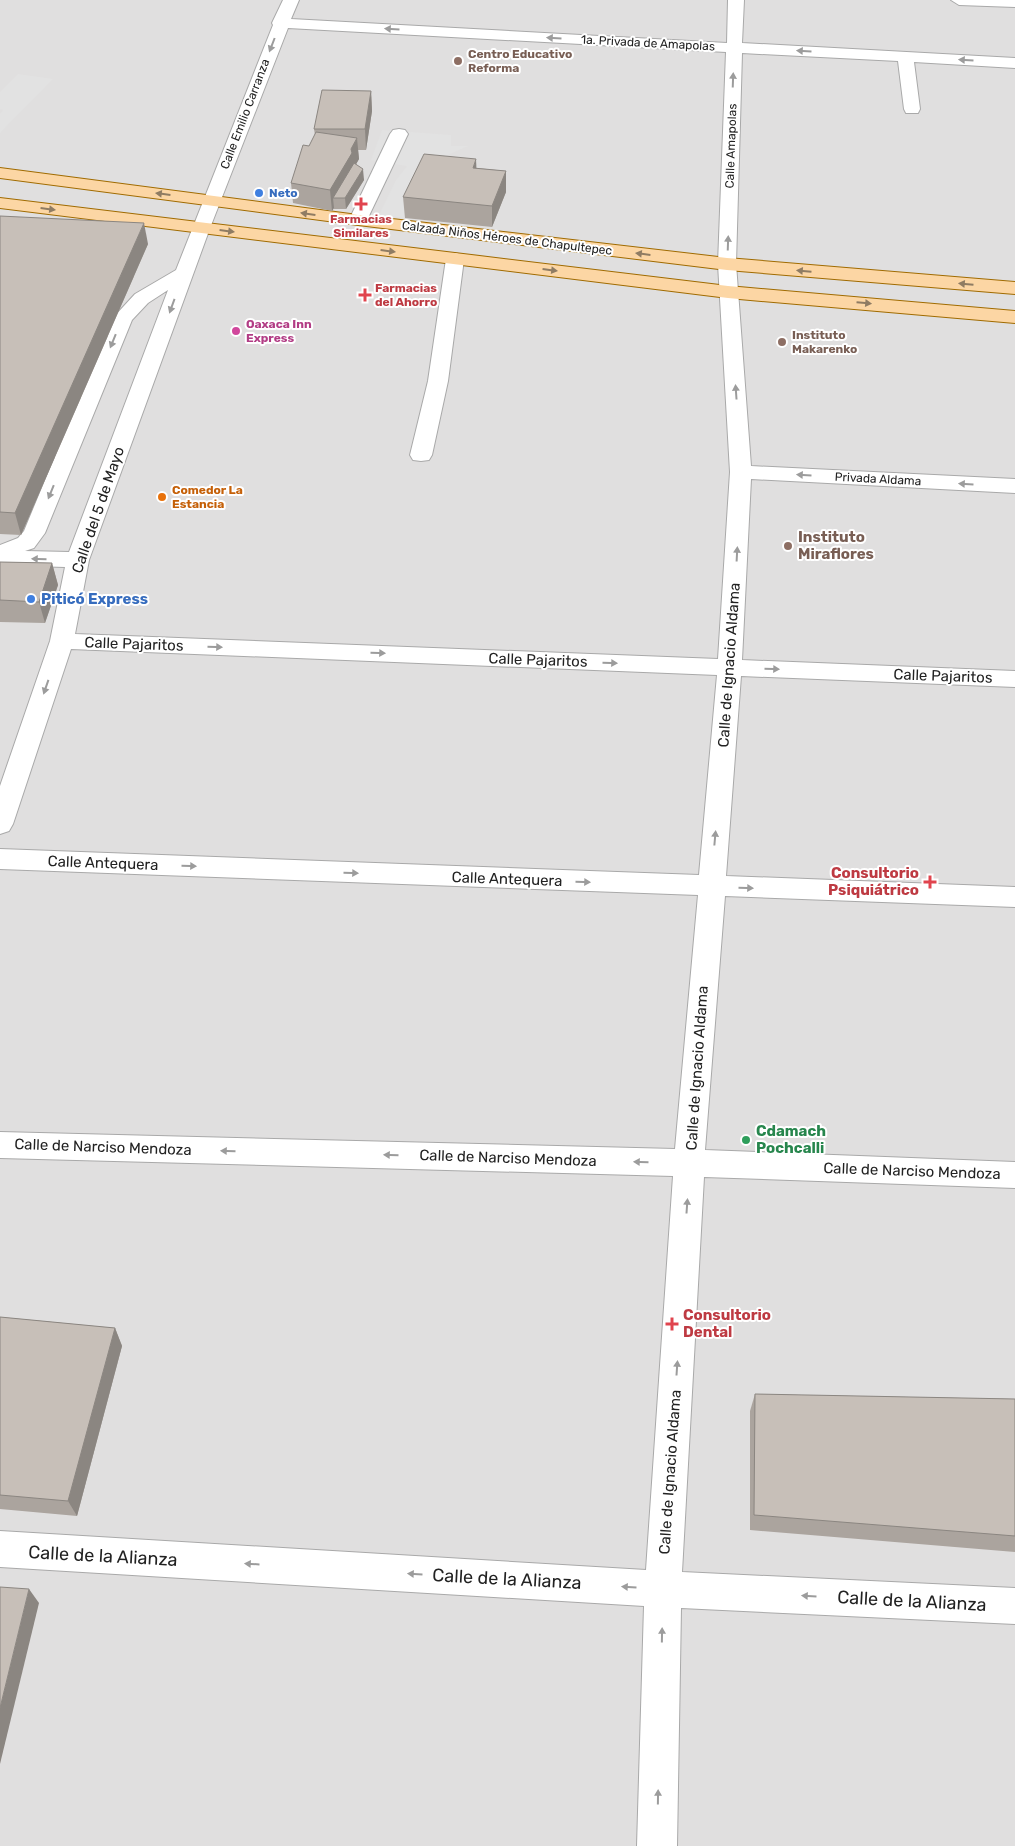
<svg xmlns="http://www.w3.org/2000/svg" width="1015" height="1846" font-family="Rubik,sans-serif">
	<rect width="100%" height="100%" fill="#f2efe9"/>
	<rect fill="#e0dfdf" x="0" y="0" width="1015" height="1846"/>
	<g fill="#e2e2e2">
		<path d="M18,74L53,79L0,133V114L3,110L0,109V92Z"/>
		<path d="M382,130L451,135V146H468L443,157L424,175L405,218L379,215L396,180L407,166L371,160Z"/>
	</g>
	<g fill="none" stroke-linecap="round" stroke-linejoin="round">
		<g stroke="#a9a9a9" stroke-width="2">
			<g id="minor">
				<path d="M283,0H299L291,19L727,43L728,0H744L742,43L1015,58V68L914,62L920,109L918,113H906L904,109L898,61L742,53L736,264L751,466L1015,479V493L751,479L742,660L1015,671V687L741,676L726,876L1015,887V907L725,896L705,1150L1015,1162V1188L704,1177L682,1572L1015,1588V1624L681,1608L677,1846H637L644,1606L0,1567V1531L646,1570L673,1176L0,1158V1132L675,1149L698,895L0,869V849L699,875L717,675L71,649L13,824L9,831L0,834V786L50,641L65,567L0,565V545L18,538L24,531L112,319L135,294L176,270L273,25L272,23ZM288,28L726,52L718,264L730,472L718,659L75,634L89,560L210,228ZM168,290L69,552L25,551L34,548L45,533L132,320L148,303Z"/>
				<path d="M951,0H1015V7L959,5Z"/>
				<path d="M399,129L405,130L408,134L367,220L364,224H352L349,220L390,134L393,130Z"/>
				<path d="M455,253L462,255L464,259L448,381L432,455L429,460L421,461L413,460L410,455L428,381L446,259L448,255Z"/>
			</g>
		</g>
		<g stroke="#a06b00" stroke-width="2">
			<g id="major">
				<path d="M0,168L358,215L727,258L1015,282V294L727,270L358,225L0,178Z"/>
				<path d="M0,198L728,286L1015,311V323L728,298L0,208Z"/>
			</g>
		</g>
		<use href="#minor" fill="#fff" fill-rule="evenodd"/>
		<use href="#major" fill="#fcd6a4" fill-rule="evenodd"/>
	</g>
	<g fill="#aba49e">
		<path d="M371,91L372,111L366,150H358L359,159L356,164L364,180L346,209H334V208L332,211L293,203L291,183L315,135L314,129Z"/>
		<path d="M477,168L506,171V192L492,227L405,218L403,197Z"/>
		<path d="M0,216L148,244L21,535L0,534Z"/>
		<path d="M0,562L52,563L58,585L45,623L0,622Z"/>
		<path d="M0,1317L115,1328L122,1346L77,1516L0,1509Z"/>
		<path d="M755,1394L1015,1399V1552L750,1530V1411Z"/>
	</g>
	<g fill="#8b8681">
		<path d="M371,91L372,111L366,150L365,129Z"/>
		<path d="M357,138L359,159L354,168L333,198L334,208L332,211L330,190Z"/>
		<path d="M476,159L477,180L473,168Z"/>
		<path d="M363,169L364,180L346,209L345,198Z"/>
		<path d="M506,171V192L492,227V206Z"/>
		<path d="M144,223L148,244L21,535L15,513Z"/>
		<path d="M52,563L58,585L45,623L39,602Z"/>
		<path d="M115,1328L122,1346L77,1516L68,1501Z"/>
		<path d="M29,1589L39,1603L0,1764V1708Z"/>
	</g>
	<g fill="#c7bfb8" stroke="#8b8681">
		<path d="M322,90L371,91L365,129H314Z"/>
		<path d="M316,132L357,138L351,149L352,153L330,190L291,183L303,145L309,146Z"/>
		<path d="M424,154L476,159L473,168L506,171L492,206L403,197Z"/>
		<path d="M354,163L363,169L345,198H333Z"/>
		<path d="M0,216L144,223L15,513L0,512Z"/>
		<path d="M0,562L52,563L39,602L0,600Z"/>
		<path d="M0,1317L115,1328L68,1501L0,1495Z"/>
		<path d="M755,1394L1015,1399V1536L754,1515Z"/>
		<path d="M0,1587L29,1589L0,1708Z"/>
	</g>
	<defs><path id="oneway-solid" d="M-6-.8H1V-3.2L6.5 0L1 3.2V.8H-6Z" transform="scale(1.25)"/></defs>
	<g fill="#9c9c9c">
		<use href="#oneway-solid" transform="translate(392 29) rotate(-177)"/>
		<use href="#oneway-solid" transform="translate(554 38) rotate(-177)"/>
		<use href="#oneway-solid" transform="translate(272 45) rotate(111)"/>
		<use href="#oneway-solid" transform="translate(804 51) rotate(-177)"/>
		<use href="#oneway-solid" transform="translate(966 60) rotate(-177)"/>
		<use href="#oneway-solid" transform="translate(733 80) rotate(-88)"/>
		<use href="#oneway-solid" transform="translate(728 243) rotate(-88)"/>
		<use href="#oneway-solid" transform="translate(172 306) rotate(110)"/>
		<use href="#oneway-solid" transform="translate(113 341) rotate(112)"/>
		<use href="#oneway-solid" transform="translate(736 392) rotate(-94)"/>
		<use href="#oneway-solid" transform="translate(804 475) rotate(-177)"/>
		<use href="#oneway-solid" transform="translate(966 484) rotate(-177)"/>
		<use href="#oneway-solid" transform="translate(51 492) rotate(112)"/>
		<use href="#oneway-solid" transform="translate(737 554) rotate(-87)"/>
		<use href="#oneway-solid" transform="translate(39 559) rotate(-179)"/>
		<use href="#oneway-solid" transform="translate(215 647) rotate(2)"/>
		<use href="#oneway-solid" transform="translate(378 653) rotate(2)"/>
		<use href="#oneway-solid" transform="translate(610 663) rotate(2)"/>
		<use href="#oneway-solid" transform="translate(772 669) rotate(2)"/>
		<use href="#oneway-solid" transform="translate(46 687) rotate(109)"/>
		<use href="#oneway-solid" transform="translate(715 838) rotate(-85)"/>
		<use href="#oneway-solid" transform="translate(189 866) rotate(2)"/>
		<use href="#oneway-solid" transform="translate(351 873) rotate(2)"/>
		<use href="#oneway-solid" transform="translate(583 882) rotate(2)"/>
		<use href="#oneway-solid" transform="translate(746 888) rotate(2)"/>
		<use href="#oneway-solid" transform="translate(228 1151) rotate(-178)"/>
		<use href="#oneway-solid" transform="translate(391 1155) rotate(-178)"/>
		<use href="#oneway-solid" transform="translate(641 1162) rotate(-178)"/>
		<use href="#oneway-solid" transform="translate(687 1206) rotate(-86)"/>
		<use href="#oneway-solid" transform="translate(677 1368) rotate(-86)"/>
		<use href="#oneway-solid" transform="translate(252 1564) rotate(-177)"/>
		<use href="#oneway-solid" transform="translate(415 1574) rotate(-177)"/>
		<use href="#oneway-solid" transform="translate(629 1587) rotate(-177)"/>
		<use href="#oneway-solid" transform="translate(809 1596) rotate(-177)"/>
		<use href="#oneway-solid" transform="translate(662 1635) rotate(-89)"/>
		<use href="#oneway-solid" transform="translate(658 1797) rotate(-89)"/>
	</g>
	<g fill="#8f7c63">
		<use href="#oneway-solid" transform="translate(163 194) rotate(-173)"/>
		<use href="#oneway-solid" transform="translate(48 209) rotate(7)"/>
		<use href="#oneway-solid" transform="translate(308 214) rotate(-172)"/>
		<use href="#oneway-solid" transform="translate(227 231) rotate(7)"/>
		<use href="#oneway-solid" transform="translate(388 251) rotate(7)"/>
		<use href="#oneway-solid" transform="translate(643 254) rotate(-173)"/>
		<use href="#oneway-solid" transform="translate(550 270) rotate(7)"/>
		<use href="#oneway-solid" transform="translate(804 271) rotate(-175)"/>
		<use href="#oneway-solid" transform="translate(966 284) rotate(-175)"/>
		<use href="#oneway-solid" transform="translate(864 303) rotate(5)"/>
	</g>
	<g fill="#8d6e63" stroke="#fff" stroke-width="2">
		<circle cx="458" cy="61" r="5"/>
		<circle cx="782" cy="342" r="5"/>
		<circle cx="788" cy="546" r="5"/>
	</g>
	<g fill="#3f7fe0" stroke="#fff" stroke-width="2">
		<circle cx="259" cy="193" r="5"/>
		<circle cx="31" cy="599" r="5"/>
	</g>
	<g fill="#e0444e" stroke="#fff" stroke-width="2">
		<path d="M358.5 196.5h5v5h5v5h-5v5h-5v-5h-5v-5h5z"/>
		<path d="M362.5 287.5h5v5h5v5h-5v5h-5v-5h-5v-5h5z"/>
		<path d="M927.5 874.5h5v5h5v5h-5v5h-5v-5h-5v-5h5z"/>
		<path d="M669.5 1316.5h5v5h5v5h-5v5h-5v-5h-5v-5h5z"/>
	</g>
	<circle fill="#d1479c" stroke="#fff" stroke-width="2" cx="236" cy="331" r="5"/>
	<circle fill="#e8710a" stroke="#fff" stroke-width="2" cx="162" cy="497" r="5"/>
	<circle fill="#2e9e5b" stroke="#fff" stroke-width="2" cx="746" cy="1140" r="5"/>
	<g text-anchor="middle" stroke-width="4" stroke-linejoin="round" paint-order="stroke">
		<g font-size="12" fill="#222" stroke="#fff">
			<text transform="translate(648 43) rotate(3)" y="4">1a. Privada de Amapolas</text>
			<text transform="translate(245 114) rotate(-69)" y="4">Calle Emilio Carranza</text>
			<text transform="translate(731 146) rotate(-88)" y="4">Calle Amapolas</text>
			<text transform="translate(507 238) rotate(7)" y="4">Calzada Niños Héroes de Chapultepec</text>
			<text transform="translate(878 479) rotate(3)" y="4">Privada Aldama</text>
		</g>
		<g font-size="12" font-weight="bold" fill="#785e54" stroke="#fff" text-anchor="start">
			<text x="468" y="58">Centro Educativo<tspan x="468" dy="14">Reforma</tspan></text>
			<text x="792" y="339">Instituto<tspan x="792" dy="14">Makarenko</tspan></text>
		</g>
		<g font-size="12" font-weight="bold" fill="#366cbe" stroke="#fff" text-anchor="start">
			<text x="269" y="197">Neto</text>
		</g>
		<g font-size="12" font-weight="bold" fill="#be3a42" stroke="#fff">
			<text x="361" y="223">Farmacias<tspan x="361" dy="14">Similares</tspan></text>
			<text x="375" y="292" text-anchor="start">Farmacias<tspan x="375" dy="14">del Ahorro</tspan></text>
		</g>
		<g font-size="12" font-weight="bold" fill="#b23c85" stroke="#fff" text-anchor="start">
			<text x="246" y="328">Oaxaca Inn<tspan x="246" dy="14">Express</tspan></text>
		</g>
		<g font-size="12" font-weight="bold" fill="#c56008" stroke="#fff" text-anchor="start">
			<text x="172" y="494">Comedor La<tspan x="172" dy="14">Estancia</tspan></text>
		</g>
		<g font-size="15" fill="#222" stroke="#fff">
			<text transform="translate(98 510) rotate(-71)" y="5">Calle del 5 de Mayo</text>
			<text transform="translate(134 644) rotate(2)" y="5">Calle Pajaritos</text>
			<text transform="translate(538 660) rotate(2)" y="5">Calle Pajaritos</text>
			<text transform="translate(729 665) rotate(-86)" y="5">Calle de Ignacio Aldama</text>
			<text transform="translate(943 676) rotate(2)" y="5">Calle Pajaritos</text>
			<text transform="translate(103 863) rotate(2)" y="5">Calle Antequera</text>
			<text transform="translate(507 879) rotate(2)" y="5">Calle Antequera</text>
			<text transform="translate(697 1068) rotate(-86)" y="5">Calle de Ignacio Aldama</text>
			<text transform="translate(103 1147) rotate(2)" y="5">Calle de Narciso Mendoza</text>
			<text transform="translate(508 1158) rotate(2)" y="5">Calle de Narciso Mendoza</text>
			<text transform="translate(912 1171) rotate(2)" y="5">Calle de Narciso Mendoza</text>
			<text transform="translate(670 1472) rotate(-86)" y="5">Calle de Ignacio Aldama</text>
		</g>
		<g font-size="15" font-weight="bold" fill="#785e54" stroke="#fff" text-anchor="start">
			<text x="798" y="542">Instituto<tspan x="798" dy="17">Miraflores</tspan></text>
		</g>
		<g font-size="15" font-weight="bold" fill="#366cbe" stroke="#fff" text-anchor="start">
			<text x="41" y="604">Piticó Express</text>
		</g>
		<g font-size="15" font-weight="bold" fill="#be3a42" stroke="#fff" text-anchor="end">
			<text x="919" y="878">Consultorio<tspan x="919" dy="17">Psiquiátrico</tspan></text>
			<text x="683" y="1320" text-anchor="start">Consultorio<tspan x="683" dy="17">Dental</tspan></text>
		</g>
		<g font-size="15" font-weight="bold" fill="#27864d" stroke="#fff" text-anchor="start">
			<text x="756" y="1136">Cdamach<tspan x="756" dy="17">Pochcalli</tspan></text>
		</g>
		<g font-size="18" fill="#222" stroke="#fff">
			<text transform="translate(103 1556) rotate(3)" y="6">Calle de la Alianza</text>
			<text transform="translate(507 1579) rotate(3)" y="6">Calle de la Alianza</text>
			<text transform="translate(912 1601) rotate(3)" y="6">Calle de la Alianza</text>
		</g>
	</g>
</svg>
